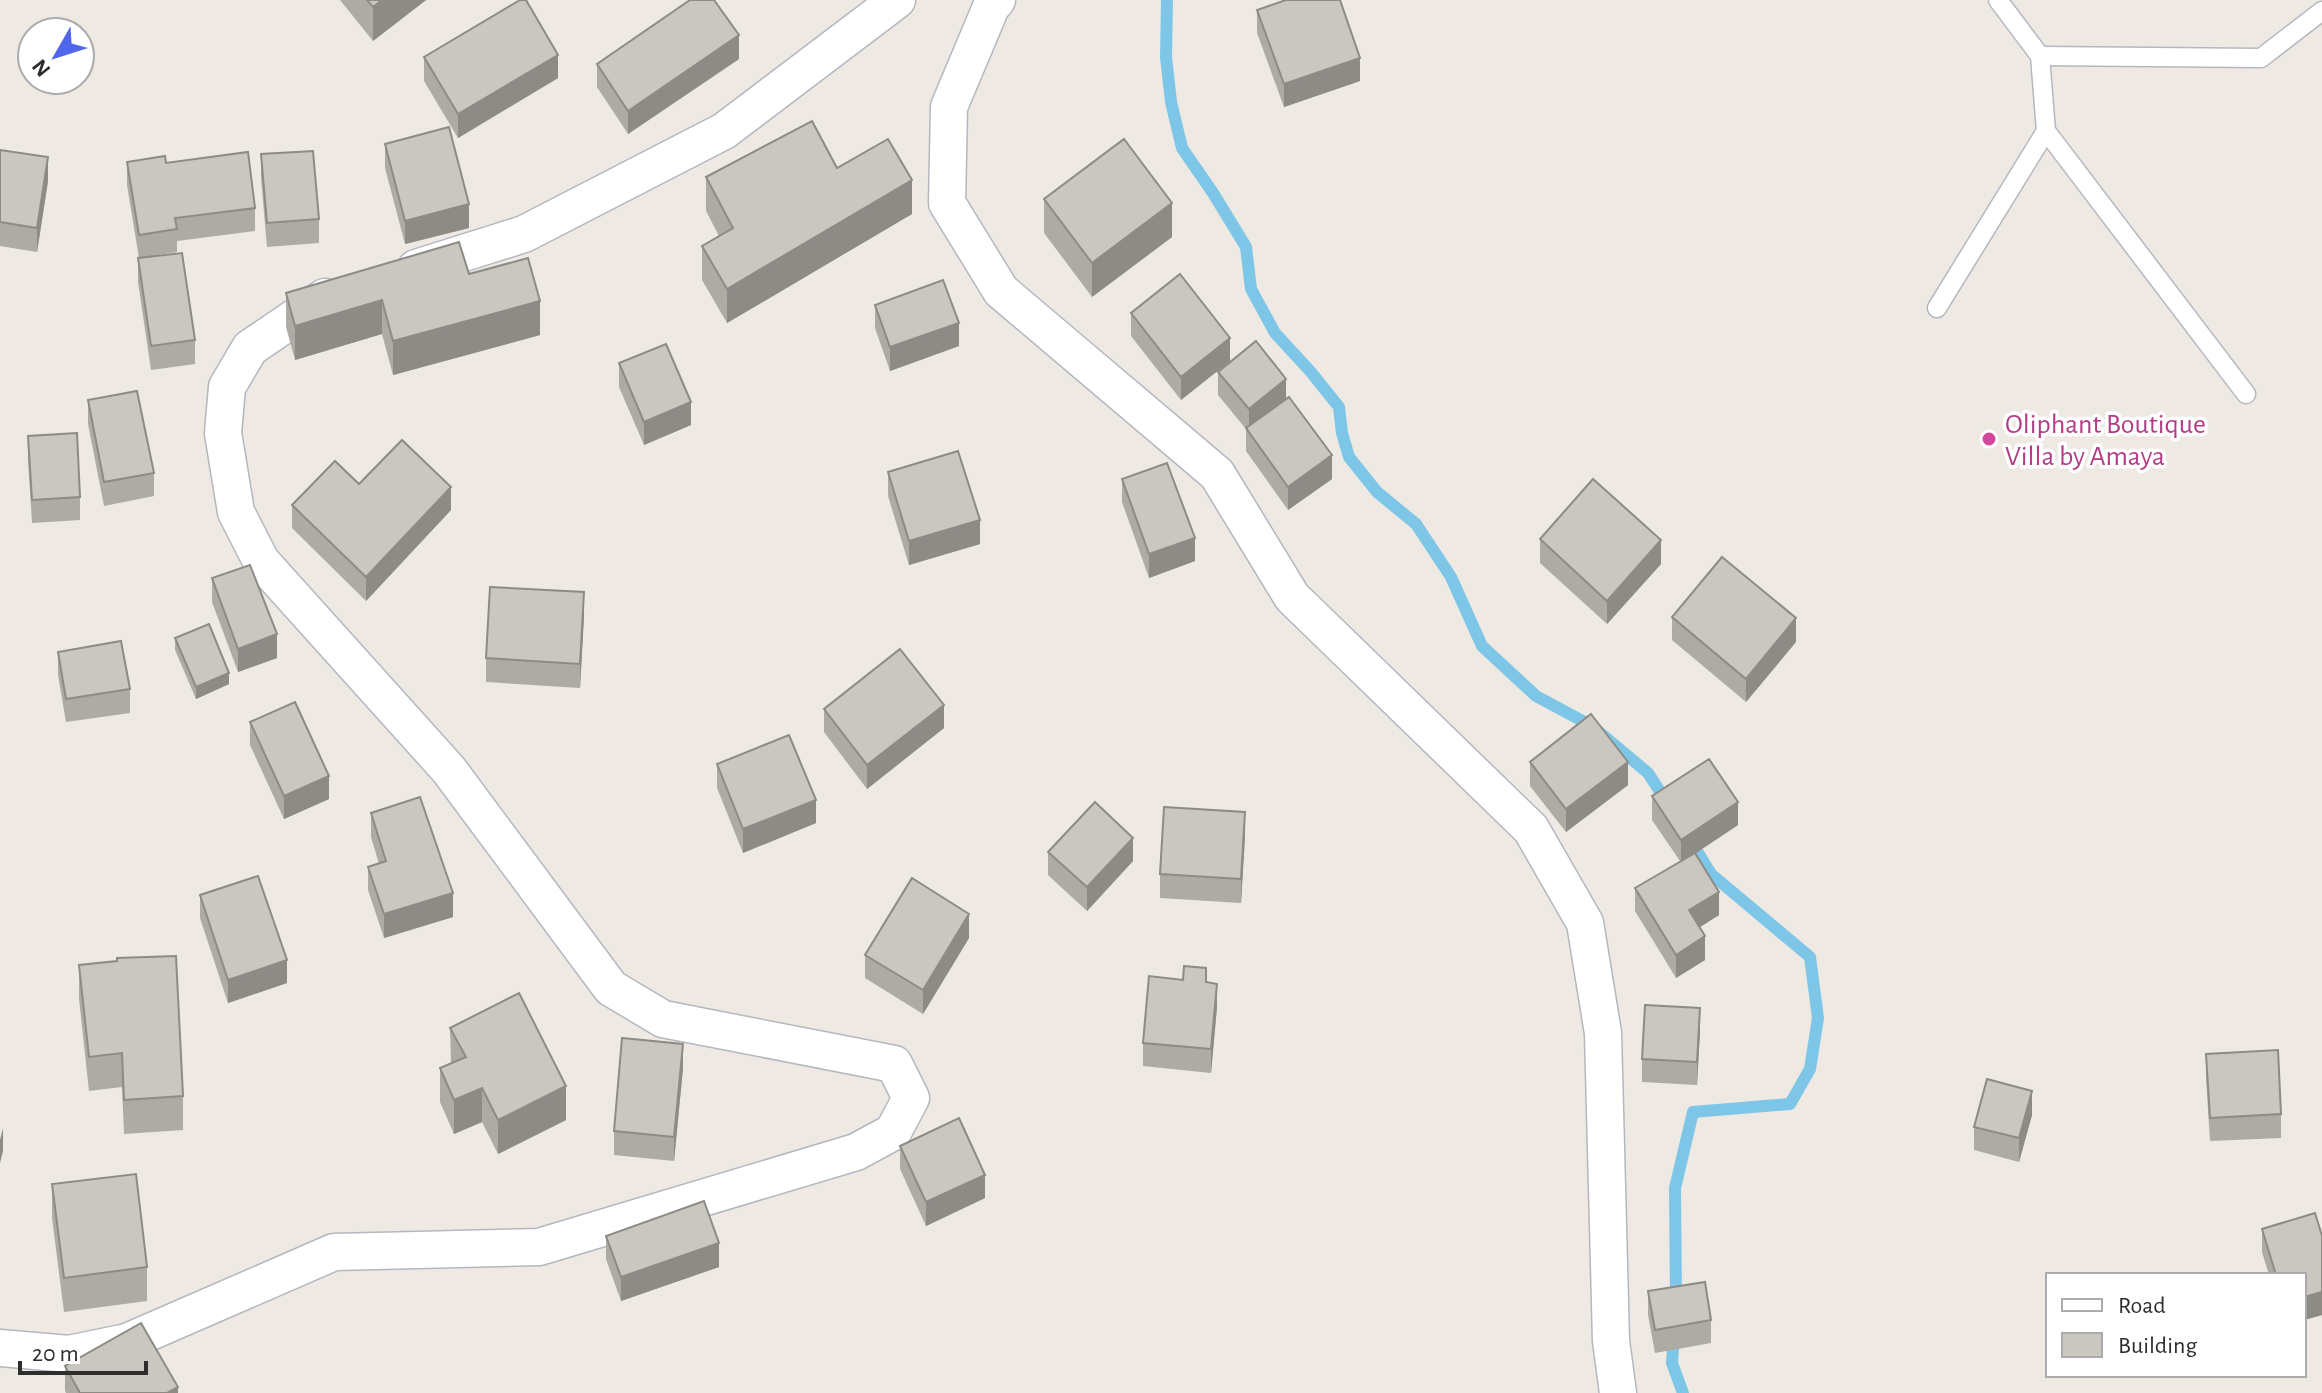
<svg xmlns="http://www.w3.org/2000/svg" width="2322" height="1393" font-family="'Alegreya Sans',sans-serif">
	<rect width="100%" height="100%" fill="#eee9e2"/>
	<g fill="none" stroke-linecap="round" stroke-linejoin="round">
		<g stroke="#7ec6e7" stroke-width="12">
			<path d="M1167,0L1166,57L1171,102L1182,148L1213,193L1246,247L1251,289L1275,333L1310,371L1339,407L1342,433L1349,457L1377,492L1416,524L1451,577L1482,646L1536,696L1592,726L1648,773L1668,804"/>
			<path d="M1676,1300L1675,1188L1693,1112L1790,1104L1810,1069L1818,1018L1810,957L1711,874L1690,840"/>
			<path d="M1674,1334L1672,1363L1683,1393"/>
		</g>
		<g stroke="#b5b7c0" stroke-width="21">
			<g id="lane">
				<path d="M1998,0L2040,56L2046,131L2246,394"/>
				<path d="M2040,56L2261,58L2322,11"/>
				<path d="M1937,308L2046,131"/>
			</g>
		</g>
		<g stroke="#b5b7c0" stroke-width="39">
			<g id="street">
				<path d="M997,0L991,7L949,107L947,203L1001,291L1217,474L1292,597L1531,829L1585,923L1603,1033L1611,1341L1618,1393"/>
				<path d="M416,268L524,234L724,131L897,0"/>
				<path d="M0,1348L69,1354L127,1342L334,1252L539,1247L856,1152L893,1132L911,1098L894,1064L663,1019L611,988L449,770L261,561L236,512L223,433L227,387L250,348L325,297"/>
			</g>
		</g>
		<use href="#lane" stroke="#fff" stroke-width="18"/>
		<use href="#street" stroke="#fff" stroke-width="36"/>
	</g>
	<g fill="#aeaba5">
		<path d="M340,0H426L373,41Z"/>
		<path d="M1257,10L1360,81L1284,107L1257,33Z"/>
		<path d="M424,57L558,78L458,138L424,81Z"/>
		<path d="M739,59L628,134L597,87V64Z"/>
		<path d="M385,144L469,228L405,244L385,168Z"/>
		<path d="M0,150L48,181L37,252L0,246Z"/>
		<path d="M261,154L319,219V243L267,247L261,178Z"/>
		<path d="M127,162L166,163L255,208V231L177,241V252L139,258L127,185Z"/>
		<path d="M837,168L912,214L727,323L702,280V246L719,236L706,211V177Z"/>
		<path d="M1044,199L1172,237L1092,297L1044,233Z"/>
		<path d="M138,258L195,340V364L151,370L138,282Z"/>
		<path d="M469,274L540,335L393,375L382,334L295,360L286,327V293Z"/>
		<path d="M875,305L959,346L890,371L875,328Z"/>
		<path d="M1131,313L1230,361L1181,400L1131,336Z"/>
		<path d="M619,363L691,425L644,445L619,387Z"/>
		<path d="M1218,372L1286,398L1332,479L1288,510L1246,451V429L1218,395Z"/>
		<path d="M88,400L154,473V496L104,506L88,424Z"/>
		<path d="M28,436L80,497V520L32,523L28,460Z"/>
		<path d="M888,472L980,544L909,565L888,496Z"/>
		<path d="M1122,479L1195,561L1149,578L1122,502Z"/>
		<path d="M359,484L451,510L366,601L292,528V505Z"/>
		<path d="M1540,539L1661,564L1607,624L1540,563Z"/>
		<path d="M212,578L277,658L238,672L212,602Z"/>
		<path d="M584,616L580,688L486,682V658Z"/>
		<path d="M1672,617L1796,642L1746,702L1672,640Z"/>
		<path d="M175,638L229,684L196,699L175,650Z"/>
		<path d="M58,652L130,689V713L66,722L58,675Z"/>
		<path d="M824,709L944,728L867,789L824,732Z"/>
		<path d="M250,722L329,799L284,819L250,745Z"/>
		<path d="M1530,762L1628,785L1566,832L1530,786Z"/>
		<path d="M717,764L816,823L743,853L717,788Z"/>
		<path d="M1652,796L1738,825L1696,853L1719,915L1700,927L1705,960L1676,978L1635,911V888L1680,861L1652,820Z"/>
		<path d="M371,813L453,917L384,938L368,890V867L379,864L371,837Z"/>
		<path d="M1245,836L1241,903L1160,898V874Z"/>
		<path d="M1048,852L1133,861L1087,911L1048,875Z"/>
		<path d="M200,895L287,983L228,1003L200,918Z"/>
		<path d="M969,938L923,1014L865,978V955Z"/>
		<path d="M79,965L183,1096V1130L124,1134L122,1087L89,1091L79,999Z"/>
		<path d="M1206,982L1217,1007L1211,1073L1143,1066V1043Z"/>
		<path d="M450,1028L566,1120L498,1154L482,1122L454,1134L440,1102V1068L451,1063Z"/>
		<path d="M1700,1031L1697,1085L1642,1082V1059Z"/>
		<path d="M2206,1054L2281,1114V1138L2210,1141L2206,1077Z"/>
		<path d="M683,1068L674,1161L614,1155V1131Z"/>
		<path d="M2032,1115L2019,1162L1974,1150V1127Z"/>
		<path d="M900,1146L985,1198L926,1226L900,1169Z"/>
		<path d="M52,1184L147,1267V1301L64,1312L52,1218Z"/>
		<path d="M2315,1213L2322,1236V1315L2304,1320V1275H2269L2262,1252V1229Z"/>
		<path d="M606,1236L719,1267L621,1301L606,1259Z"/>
		<path d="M1648,1291L1711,1320V1343L1655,1353L1648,1315Z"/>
		<path d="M65,1366L178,1393H66L65,1390Z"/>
	</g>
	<g fill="#8d8b86">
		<path d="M382,0H426L373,41V7Z"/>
		<path d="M739,35V59L628,134V111Z"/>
		<path d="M558,55V78L458,138V114Z"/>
		<path d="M1360,58V81L1284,107V84Z"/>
		<path d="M48,157V181L37,252V228Z"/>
		<path d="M912,180V214L727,323V289Z"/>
		<path d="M1172,203V237L1092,297V263Z"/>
		<path d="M469,204V228L405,244V221Z"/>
		<path d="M382,300V334L295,360V326Z"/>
		<path d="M540,301V335L393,375V341Z"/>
		<path d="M959,323V346L890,371V347Z"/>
		<path d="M1230,338V361L1181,400V377Z"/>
		<path d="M1286,379V402L1249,433V409Z"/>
		<path d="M691,402V425L644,445V422Z"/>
		<path d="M1332,455V479L1288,510V487Z"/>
		<path d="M451,487V510L366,601V577Z"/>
		<path d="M980,520V544L909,565V541Z"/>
		<path d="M1195,538V561L1149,578V554Z"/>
		<path d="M1661,540V564L1607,624V601Z"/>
		<path d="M584,592V616L580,688V664Z"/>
		<path d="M1796,618V642L1746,702V679Z"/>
		<path d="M277,634V658L238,672V649Z"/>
		<path d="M229,673V684L196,699V687Z"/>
		<path d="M944,705V728L867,789V765Z"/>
		<path d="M1628,762V785L1566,832V809Z"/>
		<path d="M329,776V799L284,819V796Z"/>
		<path d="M816,800V823L743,853V829Z"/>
		<path d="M1738,802V825L1681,863V840Z"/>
		<path d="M1245,812V836L1241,903V879Z"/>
		<path d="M1133,838V861L1087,911V887Z"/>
		<path d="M1719,892V915L1689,934V910Z"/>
		<path d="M453,893V917L384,938V914Z"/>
		<path d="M969,914V938L923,1014V990Z"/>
		<path d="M1705,936V960L1676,978V955Z"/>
		<path d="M287,960V983L228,1003V980Z"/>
		<path d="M1217,984V1007L1211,1073V1049Z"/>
		<path d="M1700,1008V1031L1697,1085V1062Z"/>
		<path d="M683,1044V1068L674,1161V1137Z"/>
		<path d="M566,1086V1120L498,1154V1120Z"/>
		<path d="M482,1088V1122L454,1134V1100Z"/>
		<path d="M2032,1091V1115L2019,1162V1138Z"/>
		<path d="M3,1128V1151L0,1163V1140Z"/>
		<path d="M985,1175V1198L926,1226V1202Z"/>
		<path d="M719,1243V1267L621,1301V1277Z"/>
		<path d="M2322,1292V1315L2304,1320V1297Z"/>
		<path d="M178,1387V1393H167Z"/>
	</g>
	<g fill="#cac7c0" stroke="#8d8b86" stroke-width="2">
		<path d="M367,0H382L373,7Z"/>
		<path d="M520,0H526L558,55L458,114L424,57Z"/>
		<path d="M690,0H714L739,35L628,111L597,64Z"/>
		<path d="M1286,0H1340L1360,58L1284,84L1257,10Z"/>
		<path d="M812,121L837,168L888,139L912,180L727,289L702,246L733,228L706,177Z"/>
		<path d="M449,127L469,204L405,221L385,144Z"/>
		<path d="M1124,139L1172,203L1092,263L1044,199Z"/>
		<path d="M0,150L48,157L37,228L0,222Z"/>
		<path d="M313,151L319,219L267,223L261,154Z"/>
		<path d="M248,152L255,208L175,218L177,229L139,235L127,162L165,156L166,163Z"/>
		<path d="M459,242L469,274L528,258L540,301L393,341L382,300L295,326L286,293Z"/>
		<path d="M182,253L195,340L151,346L138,258Z"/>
		<path d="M1180,274L1230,338L1181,377L1131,313Z"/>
		<path d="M943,280L959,323L890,347L875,305Z"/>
		<path d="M1256,341L1286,379L1249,409L1218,372Z"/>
		<path d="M666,344L691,402L644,422L619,363Z"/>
		<path d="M137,391L154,473L104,482L88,400Z"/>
		<path d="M1289,397L1332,455L1288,487L1246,428Z"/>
		<path d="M77,433L80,497L32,500L28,436Z"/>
		<path d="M402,440L451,487L366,577L292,505L335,461L359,484Z"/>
		<path d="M958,451L980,520L909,541L888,472Z"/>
		<path d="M1167,463L1195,538L1149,554L1122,479Z"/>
		<path d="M1593,479L1661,540L1607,601L1540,539Z"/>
		<path d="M1722,557L1796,618L1746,679L1672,617Z"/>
		<path d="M250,565L277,634L238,649L212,578Z"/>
		<path d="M490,587L584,592L580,664L486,658Z"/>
		<path d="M209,624L229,673L196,687L175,638Z"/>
		<path d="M121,641L130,689L66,699L58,652Z"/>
		<path d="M900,649L944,705L867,765L824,709Z"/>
		<path d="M295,702L329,776L284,796L250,722Z"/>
		<path d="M1591,714L1628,762L1566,809L1530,762Z"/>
		<path d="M789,735L816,800L743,829L717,764Z"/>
		<path d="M1709,759L1738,802L1681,840L1652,796Z"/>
		<path d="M420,797L453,893L384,914L368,867L386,861L371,813Z"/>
		<path d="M1095,802L1133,838L1087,887L1048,852Z"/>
		<path d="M1164,807L1245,812L1241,879L1160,874Z"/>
		<path d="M1695,853L1719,892L1689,910L1705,936L1676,955L1635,888Z"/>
		<path d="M258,876L287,960L228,980L200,895Z"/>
		<path d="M912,878L969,914L923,990L865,955Z"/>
		<path d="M176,956L183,1096L124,1100L122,1053L89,1057L79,965L117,961V958Z"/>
		<path d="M1184,966L1206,968V982L1217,984L1211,1049L1143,1043L1149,976L1183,980Z"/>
		<path d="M519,993L566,1086L498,1120L482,1088L454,1100L440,1068L466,1057L450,1028Z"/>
		<path d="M1645,1005L1700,1008L1697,1062L1642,1059Z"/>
		<path d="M622,1038L683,1044L674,1137L614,1131Z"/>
		<path d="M2278,1050L2281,1114L2210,1118L2206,1054Z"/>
		<path d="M1987,1079L2032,1091L2019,1138L1974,1127Z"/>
		<path d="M959,1118L985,1175L926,1202L900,1146Z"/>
		<path d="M136,1174L147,1267L64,1278L52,1184Z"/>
		<path d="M704,1201L719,1243L621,1277L606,1236Z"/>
		<path d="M2315,1213L2322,1236V1292L2304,1297V1275H2276L2262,1229Z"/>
		<path d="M1705,1282L1711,1320L1655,1330L1648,1291Z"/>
		<path d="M141,1323L178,1387L167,1393H80L65,1366Z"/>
	</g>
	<circle fill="#d1479c" stroke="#fff" stroke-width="3" cx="1989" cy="439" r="8"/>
	<g text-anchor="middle" stroke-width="7" stroke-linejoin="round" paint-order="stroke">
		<g font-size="28" fill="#b23c85" stroke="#fff" text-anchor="start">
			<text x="2005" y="433">Oliphant Boutique<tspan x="2005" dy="32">Villa by Amaya</tspan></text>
		</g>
	</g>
	<rect x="2046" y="1273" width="260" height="104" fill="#ffffff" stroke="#ababab" stroke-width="2"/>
	<rect x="2062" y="1299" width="40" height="12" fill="#ffffff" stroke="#ababab" stroke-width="2"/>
	<text x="2118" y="1313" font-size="24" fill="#2e2e2e">Road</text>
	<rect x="2062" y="1333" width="40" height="24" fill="#cac7c0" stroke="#ababab" stroke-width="2"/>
	<text x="2118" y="1353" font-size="24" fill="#2e2e2e">Building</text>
	<g transform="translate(56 56) rotate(231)"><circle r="38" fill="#ffffff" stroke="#ababab" stroke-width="2"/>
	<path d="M0-6L14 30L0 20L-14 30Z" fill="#5066ed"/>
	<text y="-12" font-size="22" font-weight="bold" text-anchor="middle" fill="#2e2e2e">N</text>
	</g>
	<path d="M20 1361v12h126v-12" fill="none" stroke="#2e2e2e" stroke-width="4"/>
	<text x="32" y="1361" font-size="24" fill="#2e2e2e" stroke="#ffffff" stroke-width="6" paint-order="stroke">20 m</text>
</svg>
